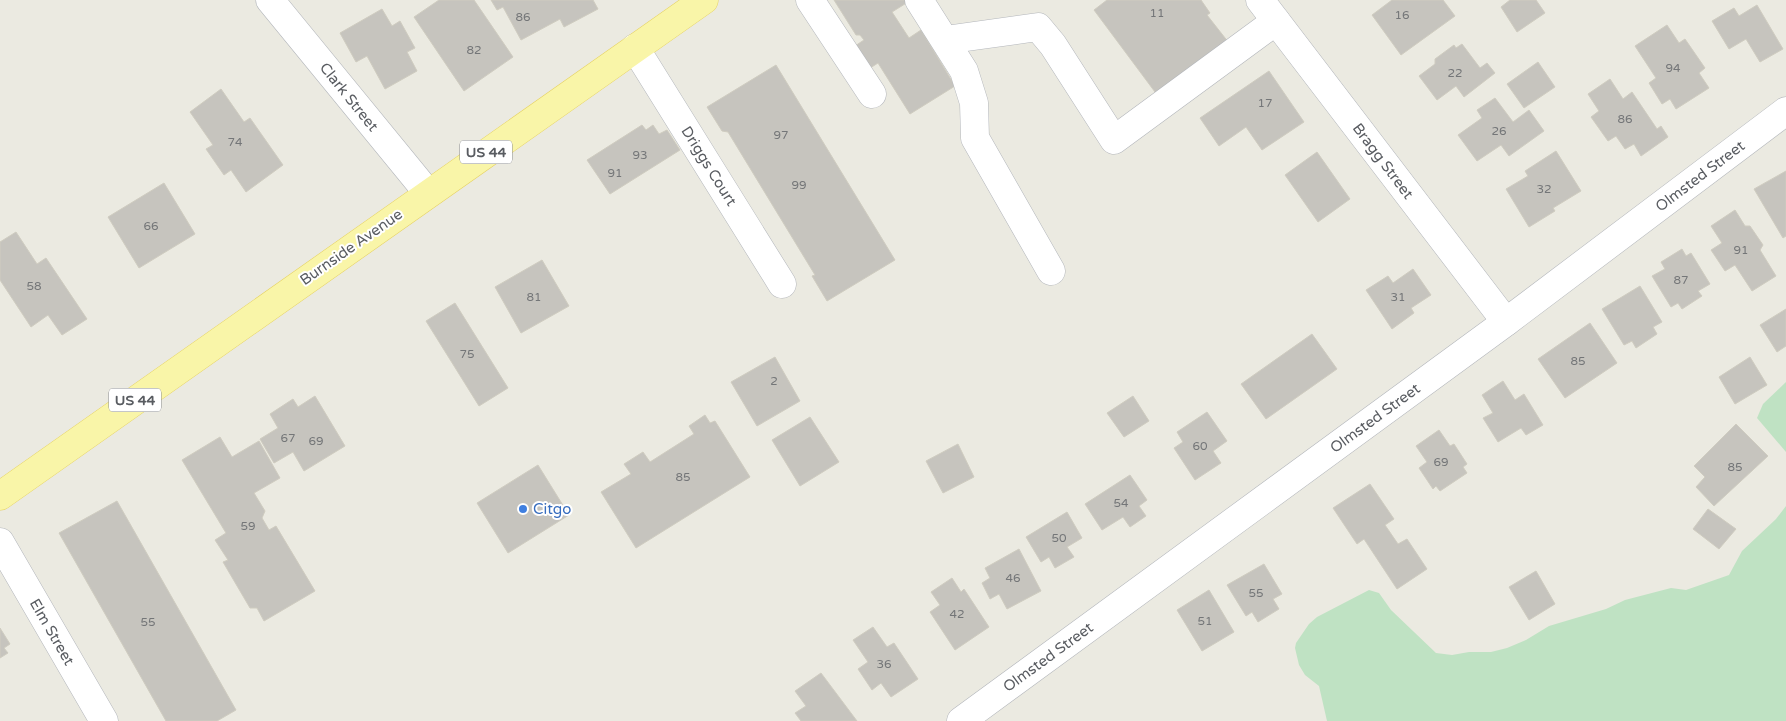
<svg xmlns="http://www.w3.org/2000/svg" width="1786" height="721" font-family="'Varela Round',sans-serif">
	<rect width="100%" height="100%" fill="#ebeae1"/>
	<g fill="#bfe2c3">
		<path d="M1786,382V452L1757,418L1763,404Z"/>
		<path d="M1786,506V721H1327L1319,686L1305,675L1299,665L1295,648L1296,643L1309,624L1317,617L1369,590L1379,593L1391,610L1436,653L1452,655L1469,652H1491L1507,648L1526,640L1549,626L1606,609L1625,600L1671,588L1686,590L1729,575L1742,551L1776,519Z"/>
	</g>
	<g fill="#c6c4be" stroke="#cfccc0">
		<path d="M439,0H474L513,57L464,91L414,17Z"/>
		<path d="M491,0H593L598,9L564,27L560,19L521,40L503,7L497,10Z"/>
		<path d="M834,0H907L908,2L892,12L909,38L921,30L955,86L910,114L878,63L867,70L852,48L864,40L860,35H856Z"/>
		<path d="M1107,0H1201L1210,13L1207,15L1229,43L1158,96L1094,10Z"/>
		<path d="M1392,0H1443L1455,16L1401,55L1372,15Z"/>
		<path d="M1510,0H1536L1545,13L1517,32L1501,7Z"/>
		<path d="M1757,5L1783,49L1760,62L1746,39L1729,49L1712,21L1734,8L1739,16Z"/>
		<path d="M382,9L392,26L400,21L415,48L407,52L417,71L385,89L367,56L356,62L340,33Z"/>
		<path d="M1667,25L1679,43L1685,39L1705,68L1699,73L1709,88L1676,109L1670,99L1662,104L1649,83L1656,78L1635,46Z"/>
		<path d="M1462,44L1480,68L1487,63L1495,73L1464,97L1456,86L1437,100L1419,76L1435,64V59L1454,45L1456,48Z"/>
		<path d="M1538,62L1555,87L1524,108L1507,84Z"/>
		<path d="M776,65L895,260L827,301L812,276L815,275L728,132L722,131L707,107Z"/>
		<path d="M1269,71L1304,122L1262,150L1246,127L1219,146L1200,118Z"/>
		<path d="M1610,79L1623,99L1632,92L1657,129L1661,126L1668,137L1641,156L1634,144L1625,149L1616,136L1608,141L1591,117L1599,111L1588,94Z"/>
		<path d="M221,89L244,122L250,118L283,165L246,192L231,170L224,175L206,149L213,145L190,112Z"/>
		<path d="M1495,98L1513,122L1529,110L1544,131L1509,156L1501,145L1477,161L1458,135L1482,118L1477,110Z"/>
		<path d="M642,125L646,130L653,125L659,134L667,130L680,150L610,194L587,160Z"/>
		<path d="M1556,151L1581,191L1553,208L1555,211L1529,227L1506,189L1528,176L1525,171Z"/>
		<path d="M1317,152L1350,199L1318,222L1285,175Z"/>
		<path d="M1786,171V236L1783,238L1754,189Z"/>
		<path d="M164,183L195,234L139,268L108,217Z"/>
		<path d="M1735,210L1745,226H1750L1763,245L1760,250L1776,276L1752,291L1735,265L1725,271L1711,250L1722,243L1711,226Z"/>
		<path d="M16,232L37,264L46,258L87,319L62,335L48,315L31,327L0,280V242Z"/>
		<path d="M1682,249L1686,256L1691,253L1710,284L1698,291L1702,296L1682,309L1678,303L1671,307L1652,276L1665,269L1661,262Z"/>
		<path d="M542,260L569,306L521,333L495,287Z"/>
		<path d="M1413,269L1431,295L1411,308L1414,313L1392,329L1366,290L1388,276L1393,283Z"/>
		<path d="M1640,286L1662,322L1653,327L1657,334L1636,348L1632,341L1624,345L1602,309Z"/>
		<path d="M455,303L508,388L479,406L426,321Z"/>
		<path d="M1786,309V346L1777,352L1760,325Z"/>
		<path d="M1590,323L1617,363L1565,398L1538,359Z"/>
		<path d="M1312,334L1337,369L1266,419L1241,384Z"/>
		<path d="M775,357L800,401L757,426L731,382Z"/>
		<path d="M1750,357L1767,385L1735,404L1719,377Z"/>
		<path d="M1503,381L1515,400L1524,394L1543,425L1526,435L1521,428L1498,442L1483,418L1493,413L1482,395Z"/>
		<path d="M315,396L345,446L304,471L293,452L274,463L260,439L278,428L270,414L293,399L298,407Z"/>
		<path d="M1133,396L1149,421L1124,437L1107,413Z"/>
		<path d="M1207,412L1227,441L1213,451L1221,463L1195,480L1174,448L1183,442L1177,432Z"/>
		<path d="M705,415L710,423L715,421L750,477L636,548L601,492L631,474L624,464L643,452L650,462L694,434L689,426Z"/>
		<path d="M810,417L839,462L800,486L772,440Z"/>
		<path d="M1736,424L1768,456L1714,506L1696,487L1705,477L1694,466Z"/>
		<path d="M1439,430L1450,446L1454,444L1467,464L1463,467L1467,473L1440,491L1436,486L1433,489L1419,468L1427,462L1416,446Z"/>
		<path d="M220,437L232,457L259,441L280,478L254,493L265,511L262,518L269,530L276,526L315,591L264,621L257,608H250L223,562L228,560L215,540L226,533L182,460Z"/>
		<path d="M958,444L974,477L943,493L926,461Z"/>
		<path d="M538,465L569,515L508,553L477,503Z"/>
		<path d="M1130,475L1147,500L1139,506L1146,516L1130,527L1123,517L1102,530L1085,504Z"/>
		<path d="M1370,484L1394,519L1385,525L1398,544L1407,539L1427,569L1397,589L1364,539L1357,544L1333,508Z"/>
		<path d="M117,501L236,710L217,721H166L59,533Z"/>
		<path d="M1708,509L1736,529L1719,549L1693,529Z"/>
		<path d="M1067,512L1082,538L1067,547L1074,557L1055,568L1049,557L1041,562L1026,537Z"/>
		<path d="M1019,549L1041,591L1007,609L999,594L990,599L982,583L990,578L985,568Z"/>
		<path d="M1264,564L1282,594L1273,599L1279,609L1258,622L1252,612L1246,616L1227,585Z"/>
		<path d="M1536,571L1555,604L1529,620L1509,587Z"/>
		<path d="M952,578L961,592L964,589L989,627L955,650L930,612L940,605L931,592Z"/>
		<path d="M1209,590L1234,632L1202,651L1177,610Z"/>
		<path d="M873,627L887,647L894,643L918,679L891,697L881,683L872,690L858,669L868,662L853,640Z"/>
		<path d="M0,628L10,644L4,648L8,653L0,658Z"/>
		<path d="M821,673L857,721H801L795,713L806,706L795,691Z"/>
	</g>
	<g fill="none" stroke-linecap="round" stroke-linejoin="round">
		<g stroke="#b3b6bb" stroke-width="29">
			<g id="minor">
				<path d="M270,0L428,193"/>
				<path d="M810,0L872,94"/>
				<path d="M919,0L964,71L974,103L975,138L1051,271"/>
				<path d="M1260,0L1506,322"/>
				<path d="M945,40L1038,27L1053,45L1114,140L1276,21"/>
				<path d="M635,48L782,284"/>
				<path d="M0,542L104,721"/>
				<path d="M961,721L1506,322L1786,111"/>
			</g>
		</g>
		<g stroke="#e6d15f" stroke-width="29">
			<path id="major" d="M0,496L704,0"/>
		</g>
		<use href="#minor" stroke="#fff" stroke-width="28"/>
		<use href="#major" stroke="#f9f5a8" stroke-width="28"/>
	</g>
	<circle fill="#3f7fe0" stroke="#fff" stroke-width="2" cx="523" cy="509" r="5"/>
	<g text-anchor="middle" stroke-width="4" stroke-linejoin="round" paint-order="stroke">
		<g font-size="12" fill="#747678">
			<text x="1157" y="17">11</text>
			<text x="1402" y="19">16</text>
			<text x="523" y="21">86</text>
			<text x="474" y="54">82</text>
			<text x="1673" y="72">94</text>
			<text x="1455" y="77">22</text>
			<text x="1265" y="107">17</text>
			<text x="1625" y="123">86</text>
			<text x="1499" y="135">26</text>
			<text x="781" y="139">97</text>
			<text x="235" y="146">74</text>
			<text x="640" y="159">93</text>
			<text x="615" y="177">91</text>
			<text x="799" y="189">99</text>
			<text x="1544" y="193">32</text>
			<text x="151" y="230">66</text>
			<text x="1741" y="254">91</text>
			<text x="1681" y="284">87</text>
			<text x="34" y="290">58</text>
			<text x="534" y="301">81</text>
			<text x="1398" y="301">31</text>
			<text x="467" y="358">75</text>
			<text x="1578" y="365">85</text>
			<text x="774" y="385">2</text>
			<text x="288" y="442">67</text>
			<text x="316" y="445">69</text>
			<text x="1200" y="450">60</text>
			<text x="1441" y="466">69</text>
			<text x="1735" y="471">85</text>
			<text x="683" y="481">85</text>
			<text x="1121" y="507">54</text>
			<text x="248" y="530">59</text>
			<text x="1059" y="542">50</text>
			<text x="1013" y="582">46</text>
			<text x="1256" y="597">55</text>
			<text x="957" y="618">42</text>
			<text x="1205" y="625">51</text>
			<text x="148" y="626">55</text>
			<text x="884" y="668">36</text>
		</g>
		<g fill="#fff" stroke="#8b8d90" stroke-width="1">
			<rect x="460" y="140.5" width="52" height="23" rx="4"/>
			<rect x="109" y="388.5" width="52" height="23" rx="4"/>
		</g>
		<g font-size="14" font-weight="bold" fill="#595c61">
			<text x="486" y="157">US 44</text>
			<text x="135" y="405">US 44</text>
		</g>
		<g font-size="15" fill="#595c61" stroke="#fff">
			<text transform="translate(349 97) rotate(51)" y="5">Clark Street</text>
			<text transform="translate(1383 161) rotate(53)" y="5">Bragg Street</text>
			<text transform="translate(709 166) rotate(58)" y="5">Driggs Court</text>
			<text transform="translate(1700 176) rotate(-37)" y="5">Olmsted Street</text>
			<text transform="translate(351 247) rotate(-35)" y="5">Burnside Avenue</text>
			<text transform="translate(1375 418) rotate(-36)" y="5">Olmsted Street</text>
			<text transform="translate(52 632) rotate(60)" y="5">Elm Street</text>
			<text transform="translate(1048 657) rotate(-36)" y="5">Olmsted Street</text>
		</g>
		<g font-size="15" fill="#366cbe" stroke="#fff" text-anchor="start">
			<text x="533" y="514">Citgo</text>
		</g>
	</g>
</svg>
